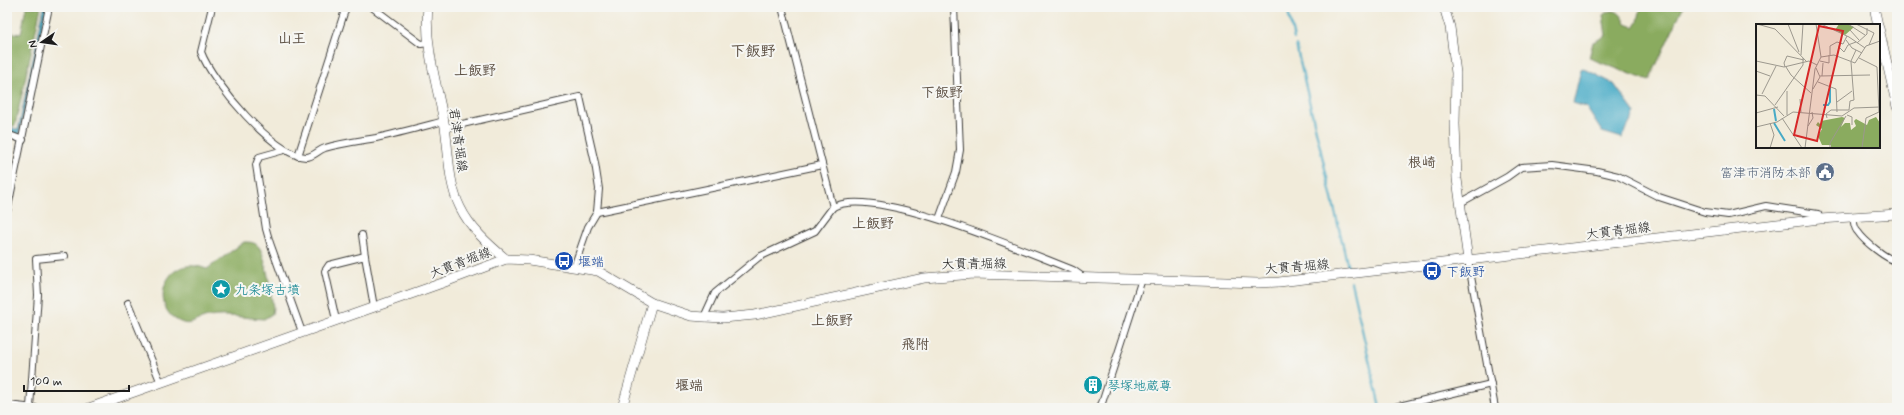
<svg xmlns="http://www.w3.org/2000/svg" width="1904" height="415" font-family="Mynerve,'Klee One',sans-serif">
	<rect width="100%" height="100%" fill="#f6f6f2"/>
	<filter id="ink" filterUnits="userSpaceOnUse"><feTurbulence type="fractalNoise" baseFrequency=".025" numOctaves="2"/><feDisplacementMap in="SourceGraphic" scale="8" xChannelSelector="R" yChannelSelector="G"/><feConvolveMatrix kernelMatrix="1 2 1 2 8 2 1 2 1" color-interpolation-filters="sRGB"/></filter>
	<filter id="wash" filterUnits="userSpaceOnUse"><feTurbulence type="fractalNoise" baseFrequency=".012" numOctaves="4" result="noise"/><feDisplacementMap in="SourceGraphic" scale="16" xChannelSelector="R" yChannelSelector="G"/><feGaussianBlur stdDeviation="0.9" result="paint"/><feColorMatrix in="noise" values="0 0 0 0 0 0 0 0 0 0 0 0 0 0 0 0 0 1.4 0 .05"/><feComposite in="paint" operator="in"/></filter>
	<g filter="url(#wash)">
		<rect width="100%" height="100%" fill="#f1ebda"/>
		<g fill="#8aab5f" stroke="#53643e">
			<path d="M26,7H41L15,126L7,125V32L21,34Z"/>
			<path d="M1641,7H1683L1649,81L1589,58L1593,42L1606,36L1603,15C1614,6 1622,13 1626,24L1634,27L1638,21Z"/>
			<path d="M244,242C250,242 255,242 259,247C266,256 271,294 273,307L272,314L264,319C246,318 226,314 209,317C200,318 191,326 183,323C150,312 161,262 195,266C199,266 203,268 207,269Z"/>
		</g>
		<g fill="#47aac6" stroke="#326371">
			<path d="M44,7H47L19,135L7,130V126L18,130Z"/>
			<path d="M1583,68L1614,84L1635,113L1622,138L1602,132L1586,107L1573,103L1581,69Z"/>
		</g>
		<g fill="none" stroke-linecap="round" stroke-linejoin="round">
			<g stroke="#47aac6" stroke-width="2">
				<path d="M1287,7L1294,39"/>
				<path d="M1296,45L1348,267"/>
				<path d="M1351,282L1380,407"/>
			</g>
		</g>
	</g>
	<g filter="url(#ink)">
		<g fill="none" stroke-linecap="round" stroke-linejoin="round">
			<g stroke="#3c3b38" stroke-width="8">
				<g id="street">
					<path d="M212,7L201,52C212,82 274,156 306,157C314,157 318,150 325,148C341,143 359,141 376,138C399,133 421,127 444,121"/>
					<path d="M372,7L421,44L429,43"/>
					<path d="M782,7L833,207"/>
					<path d="M445,128L580,97L595,163L599,189L597,212L588,227L574,267"/>
					<path d="M7,134L23,140"/>
					<path d="M284,150L259,157L256,165L266,229L270,243L302,332"/>
					<path d="M298,156L346,7"/>
					<path d="M1460,203L1507,177L1521,167L1552,165L1597,171L1618,176L1659,197L1705,212L1728,215L1766,206L1818,214L1820,219"/>
					<path d="M7,212L49,7"/>
					<path d="M597,212L822,165"/>
					<path d="M1853,217C1854,222 1854,229 1858,232C1864,241 1887,260 1897,261"/>
					<path d="M939,219L956,172L960,150L954,7"/>
					<path d="M362,235L365,256"/>
					<path d="M1468,260L1495,408"/>
					<path d="M128,303L161,383"/>
					<path d="M704,317L715,293L759,257L815,231L833,207C875,185 1026,252 1073,270L1083,277"/>
					<path d="M336,320L325,271L329,265L365,256L374,307"/>
					<path d="M7,405L35,408"/>
					<path d="M30,407L38,295L36,259L65,256"/>
					<path d="M1099,408L1102,403L1142,279"/>
					<path d="M1391,408L1491,384"/>
				</g>
			</g>
			<g stroke="#3c3b38" stroke-width="10">
				<g id="secondary">
					<path d="M428,7C424,46 438,88 445,127C449,153 448,183 460,207C470,228 488,244 506,259"/>
					<path d="M1444,7L1450,27L1456,73L1455,124L1457,179L1468,260"/>
					<path d="M1874,7L1878,25"/>
					<path d="M1879,28L1897,107"/>
					<path d="M89,408L445,282L506,259L529,260L598,271L652,303L691,316L704,317L723,318L755,315L924,278L974,274L1258,283L1279,282L1820,219L1897,214"/>
					<path d="M622,408L652,303"/>
				</g>
			</g>
			<use href="#street" stroke="#fff" stroke-width="6"/>
			<use href="#secondary" stroke="#fff" stroke-width="9"/>
		</g>
	</g>
	<defs>
		<g id="civic-disc" transform="scale(1)"><circle r="9.5" fill="#5c6f8a" stroke="#f6f6f2"/><path d="M-.6-6.5H3V-4.5H.6V-3L4-1V1h2V6H-6V1h2V-1L-.6-3ZM-1.2 2.5V6h2.4V2.5Z" fill="#fff"/></g>
		<g id="bus-disc" transform="scale(1)"><circle r="9.5" fill="#1a4fb4" stroke="#f6f6f2"/><path d="M-5-6H5V4H4V6H2V4H-2V6H-4V4H-5ZM-3.5-4V0h7V-4ZM-3.5 1.2v1.5H-2V1.2ZM2 1.2v1.5H3.5V1.2Z" fill="#fff"/></g>
		<g id="sight-disc" transform="scale(1)"><circle r="9.5" fill="#0f9aa8" stroke="#f6f6f2"/><path d="M0-6L1.8-2.2L6-1.7L2.9 1.2L3.7 5.4L0 3.3L-3.7 5.4L-2.9 1.2L-6-1.7L-1.8-2.2Z" fill="#fff"/></g>
		<g id="building-disc" transform="scale(1)"><circle r="9.5" fill="#0f9aa8" stroke="#f6f6f2"/><path d="M-4-6H4V6H1V3H-1V6H-4ZM-2.5-4.3h1.7v1.8h-1.7ZM.8-4.3h1.7v1.8H.8ZM-2.5-1h1.7V.8h-1.7ZM.8-1h1.7V.8H.8Z" fill="#fff"/></g>
	</defs>
	<g fill-rule="evenodd">
		<use href="#civic-disc" x="1825" y="172"/>
		<use href="#bus-disc" x="564" y="261"/>
		<use href="#bus-disc" x="1432" y="271"/>
		<use href="#sight-disc" x="221" y="289"/>
		<use href="#building-disc" x="1093" y="385"/>
	</g>
	<g text-anchor="middle" stroke-width="4" stroke-linejoin="round" paint-order="stroke">
		<g font-size="13" fill="#1c1c1c" stroke="#f6f6f2">
			<text transform="translate(459 140) rotate(82)" y="5">君津青堀線</text>
			<text transform="translate(1618 230) rotate(-7)" y="5">大貫青堀線</text>
			<text transform="translate(460 262) rotate(-21)" y="5">大貫青堀線</text>
			<text transform="translate(974 263) rotate(-1)" y="5">大貫青堀線</text>
			<text transform="translate(1297 266) rotate(-5)" y="5">大貫青堀線</text>
		</g>
		<g font-size="13" fill="#4e5e75" stroke="#f6f6f2" text-anchor="end">
			<text x="1811" y="177">富津市消防本部</text>
		</g>
		<g font-size="13" fill="#164399" stroke="#f6f6f2" text-anchor="start">
			<text x="578" y="266">堰端</text>
			<text x="1446" y="276">下飯野</text>
		</g>
		<g font-size="13" fill="#0d838f" stroke="#f6f6f2" text-anchor="start">
			<text x="235" y="294">九条塚古墳</text>
			<text x="1107" y="390">琴塚地蔵尊</text>
		</g>
		<g font-size="14" font-weight="bold" fill="#5a4d40" stroke="#f6f6f2">
			<text x="292" y="43">山王</text>
			<text x="475" y="75">上飯野</text>
			<text x="942" y="97">下飯野</text>
			<text x="1422" y="167">根崎</text>
			<text x="873" y="228">上飯野</text>
			<text x="832" y="325">上飯野</text>
			<text x="915" y="349">飛附</text>
			<text x="689" y="390">堰端</text>
		</g>
		<g font-size="15" font-weight="bold" fill="#5a4d40" stroke="#f6f6f2">
			<text x="753" y="56">下飯野</text>
		</g>
	</g>
	<g transform="translate(1756 24)">
		<rect width="124" height="124" fill="#f1ebda"/>
		<path d="M83,0H91L98,3L89,11L79,6ZM86,93L89,94L85,103L89,99H94L95,106L100,102L98,97L100,95L111,101L113,96L120,93L124,99V124H75V121H66L62,112L66,105L60,101L62,98L65,101V97Z" fill="#8aab5f"/>
		<path fill="none" stroke="#47aac6" stroke-width="2" d="M67,81H72L74,78V63M18,85L20,97M18,99L29,117"/>
		<path fill="none" stroke="#9c988e" stroke-width="1" d="M1,0L19,5L51,38M32,0L43,28M65,0L93,13L109,24M92,0L109,11M100,0L118,9M94,6L103,16M90,16L96,24L106,29M84,19L83,23L88,28L92,21L100,18M101,19L111,10V4M113,21L118,9M45,31L47,0M74,31V22L81,18L87,20L91,12M65,33L78,31L99,39L110,22L124,17M103,34L121,43L123,88L110,94L106,124M0,37L28,43L53,37L61,41M64,37L73,39V31M95,37L100,26M29,43L28,39L31,32L48,36M30,43L35,51L55,69M0,47L14,52M64,52L114,51M66,52L67,39M62,58L80,65L81,88M57,65L64,53L60,44M31,67V91M6,70L20,42M0,71L9,72L28,92M44,75L45,88M81,78L96,67M19,81L47,41V34M0,89L22,83M91,91L96,93V101M26,94L46,124M71,94L70,90L75,86H93L94,77L98,76L95,38M14,99L18,111L14,124M52,102L57,94L56,88M0,103L21,98L37,88L86,92L98,84L124,83M49,124L59,45L65,33L60,0M74,124V119L90,92"/>
		<path fill="#d62828" fill-opacity="0.15" stroke="#d62828" stroke-width="2" d="M63,2L87,7L61,117L38,111Z"/>
		<rect width="124" height="124" fill="none" stroke="#1c1c1c" stroke-width="2"/>
	</g>
	<rect width="1904" height="415" fill="none" stroke="#f6f6f2" stroke-width="24"/>
	<g transform="translate(42 42) rotate(257)" stroke="#f6f6f2" stroke-width="3" paint-order="stroke">
	<path d="M0-3L7 15L0 10L-7 15Z" fill="#1c1c1c"/>
	<text y="-6" font-size="11" font-weight="bold" text-anchor="middle" fill="#1c1c1c">N</text>
	</g>
	<path d="M24 385v6h105v-6" fill="none" stroke="#1c1c1c" stroke-width="2"/>
	<text x="30" y="385" font-size="12" fill="#1c1c1c" stroke="#f6f6f2" stroke-width="3" paint-order="stroke">100 m</text>
</svg>
